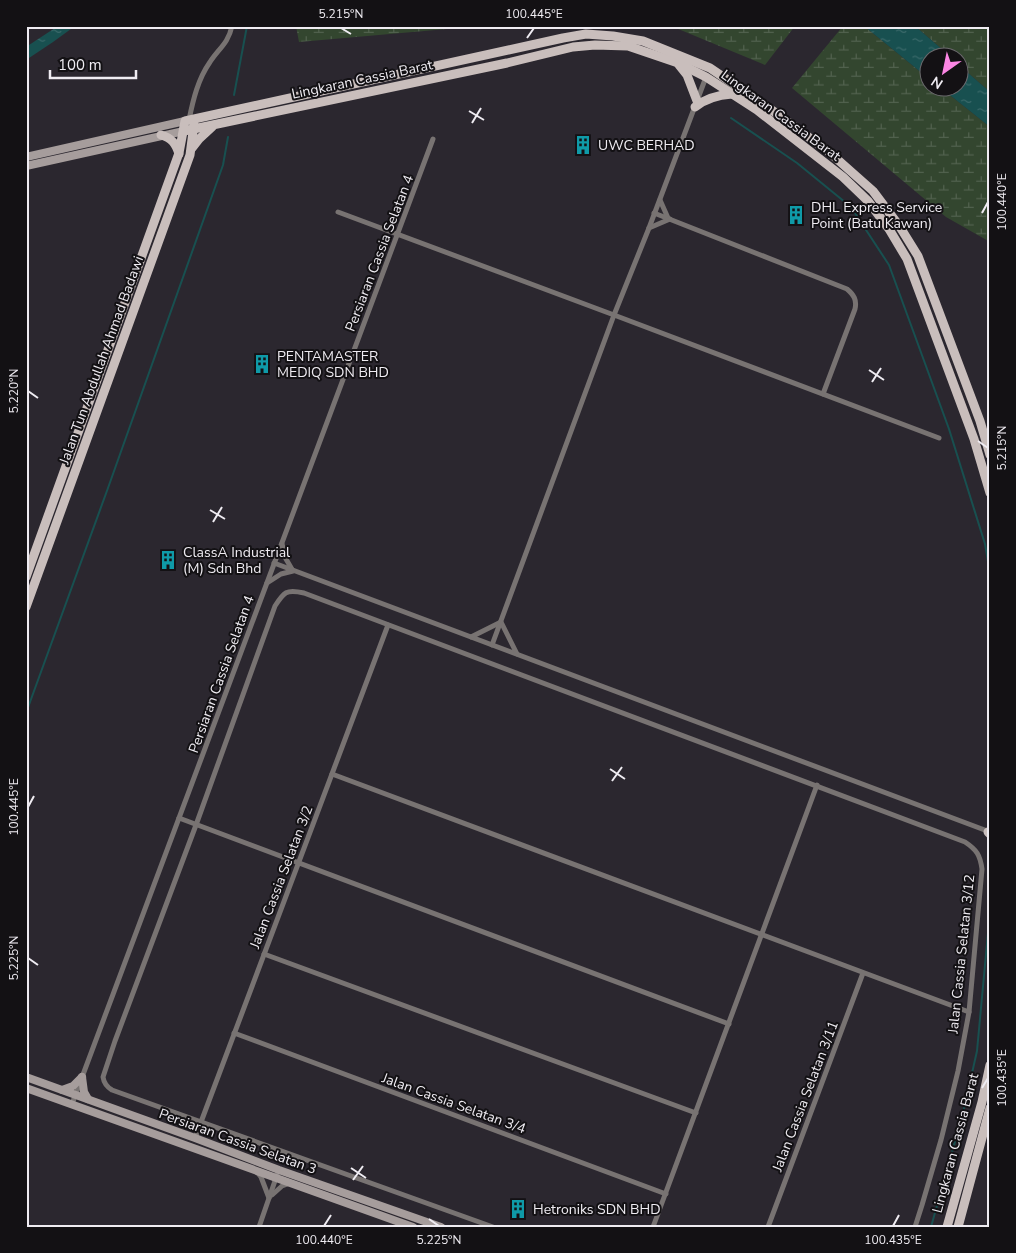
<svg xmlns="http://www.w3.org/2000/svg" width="1016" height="1253" font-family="'Nunito Sans',sans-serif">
	<defs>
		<pattern id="wetland-marsh" width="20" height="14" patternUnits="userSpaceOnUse" patternTransform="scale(1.25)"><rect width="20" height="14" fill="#33462f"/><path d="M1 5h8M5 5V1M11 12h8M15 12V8" fill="none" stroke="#51614e"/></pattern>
		<pattern id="water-ripples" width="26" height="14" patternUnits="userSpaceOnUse" patternTransform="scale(1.25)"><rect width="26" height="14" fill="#185050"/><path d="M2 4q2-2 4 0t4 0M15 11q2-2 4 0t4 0" fill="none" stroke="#3a696a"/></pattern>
	</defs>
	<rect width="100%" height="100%" fill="#2b272f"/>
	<g fill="url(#wetland-marsh)">
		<path d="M296,26H481L299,42Z"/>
		<path d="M671,26H795L765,65Z"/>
		<path d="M843,26H864L928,78V88H941L990,127V242L946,217L792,88Z"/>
		<path d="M915,26H990V92L959,65L958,58L951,57Z"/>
	</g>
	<g fill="url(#water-ripples)">
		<path d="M58,26H75L53,42L26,60V47Z"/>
		<path d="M864,26H915L951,57L928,58V78Z"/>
		<path d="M959,65L990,92V127L941,88H958Z"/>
	</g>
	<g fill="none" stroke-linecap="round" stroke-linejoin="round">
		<g stroke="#185050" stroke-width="2">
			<path d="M234,95L247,26"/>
			<path d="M731,118L797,163L851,207L889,265L949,429L985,544L990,573"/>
			<path d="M26,713L108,488L223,165L228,137"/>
			<path d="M931,1227L963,1113L977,1051L990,911"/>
		</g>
		<g stroke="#787372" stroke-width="5">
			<path d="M189,120C193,100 198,79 210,62C219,48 228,44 232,26"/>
			<path d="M660,200L668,218"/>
			<path d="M338,212L614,315L939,438"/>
			<path d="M654,213L847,289C854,295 857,300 855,309L823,394"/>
			<path d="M649,228L670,219"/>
			<path d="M274,563L990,832"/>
			<path d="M267,583L281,574L293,571L286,559L282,544"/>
			<path d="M471,637L501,622L517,654"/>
			<path d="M492,645L614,315L649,228L706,77"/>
			<path d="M332,774L969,1012"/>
			<path d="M179,818L729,1024"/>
			<path d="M264,954L696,1113"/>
			<path d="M234,1033L666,1194"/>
			<path d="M72,1104L433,139"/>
			<path d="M195,1138L388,625"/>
			<path d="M257,1172L261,1177L269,1198"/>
			<path d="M272,1195L282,1186L290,1183"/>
			<path d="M259,1227L277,1175"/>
			<path d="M493,1227L112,1090C107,1087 104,1084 103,1077L115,1041L196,825L275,606C284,592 286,589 304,593L965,842C977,850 980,855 982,869L969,1012L958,1071L941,1140L922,1205L915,1227"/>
			<path d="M653,1227L817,785"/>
			<path d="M768,1227L863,973"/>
		</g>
		<g stroke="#a69d9c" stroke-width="8">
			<path d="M26,157L185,121"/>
			<path d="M26,166L184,131"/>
			<path d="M26,1077L195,1138L279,1170L441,1227"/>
			<path d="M82,1077L84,1092L88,1099"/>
			<path d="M26,1088L413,1227"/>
			<path d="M62,1090L73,1086L82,1077"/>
		</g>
		<g stroke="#c9bebc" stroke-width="9">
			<path d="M679,65L687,75L697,101"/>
			<path d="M695,107C706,98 718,95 732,94"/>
			<path d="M184,131L507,63L573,47L595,45L628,46L678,63L706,77L757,110L843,177L868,201L889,229L907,259L974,439L990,493"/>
			<path d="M161,135C172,138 176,144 179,154"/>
			<path d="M192,148L199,139L212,127"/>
			<path d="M26,577L179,153L185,121L563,38L586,34L613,36L643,41L710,68L776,113L829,152L873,191L900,227L918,256L980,421L990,455"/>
			<path d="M26,607L190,155L194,124"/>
			<path d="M990,831L988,832L990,834"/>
			<path d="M947,1227L982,1102L990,1065"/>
			<path d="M958,1227L990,1108"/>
		</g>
	</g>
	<path fill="none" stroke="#efecf2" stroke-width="2" d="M341,28L351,34M527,38L534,28M469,111L484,120M472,123L481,108M982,213L988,202M869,370L884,380M872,382L881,368M28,391L38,398M978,441L988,448M210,510L225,519M213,522L222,507M610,769L625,779M612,781L622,767M28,807L34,796M28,958L38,965M982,1088L988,1078M351,1168L366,1178M353,1180L363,1166M429,1219L439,1226M324,1226L331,1215M893,1226L899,1215"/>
	<defs>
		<g id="building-bare" transform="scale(1.5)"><path d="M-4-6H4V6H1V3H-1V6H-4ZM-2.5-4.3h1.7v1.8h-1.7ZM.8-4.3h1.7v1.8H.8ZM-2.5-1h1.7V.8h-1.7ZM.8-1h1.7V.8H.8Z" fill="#0f9aa8" stroke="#131114" stroke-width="2.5" paint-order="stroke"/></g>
	</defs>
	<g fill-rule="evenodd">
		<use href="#building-bare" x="583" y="145"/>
		<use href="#building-bare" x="796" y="215"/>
		<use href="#building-bare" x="262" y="364"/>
		<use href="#building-bare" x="168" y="560"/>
		<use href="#building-bare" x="518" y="1209"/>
	</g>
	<g text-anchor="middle" stroke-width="4" stroke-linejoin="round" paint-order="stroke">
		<g font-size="14" fill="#efecf2" stroke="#131114">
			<text transform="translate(362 79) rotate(-12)" y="5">Lingkaran Cassia Barat</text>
			<text transform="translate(781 115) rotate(36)" y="5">Lingkaran Cassia Barat</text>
			<text transform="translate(379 253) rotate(-69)" y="5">Persiaran Cassia Selatan 4</text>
			<text transform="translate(101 360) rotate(-70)" y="5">Jalan Tun Abdullah Ahmad Badawi</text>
			<text transform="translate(221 674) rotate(-70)" y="5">Persiaran Cassia Selatan 4</text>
			<text transform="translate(281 877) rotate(-69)" y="5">Jalan Cassia Selatan 3/2</text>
			<text transform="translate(961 954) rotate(-84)" y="5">Jalan Cassia Selatan 3/12</text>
			<text transform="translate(805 1096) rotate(-69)" y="5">Jalan Cassia Selatan 3/11</text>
			<text transform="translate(454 1103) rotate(20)" y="5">Jalan Cassia Selatan 3/4</text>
			<text transform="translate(238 1141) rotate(20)" y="5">Persiaran Cassia Selatan 3</text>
			<text transform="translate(955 1143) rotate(-75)" y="5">Lingkaran Cassia Barat</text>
		</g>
		<g font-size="14" fill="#efecf2" stroke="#131114" text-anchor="start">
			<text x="598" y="150">UWC BERHAD</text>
			<text x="811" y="212">DHL Express Service<tspan x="811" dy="16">Point (Batu Kawan)</tspan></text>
			<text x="277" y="361">PENTAMASTER<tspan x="277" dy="16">MEDIQ SDN BHD</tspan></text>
			<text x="183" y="557">ClassA Industrial<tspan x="183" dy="16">(M) Sdn Bhd</tspan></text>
			<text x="533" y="1214">Hetroniks SDN BHD</text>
		</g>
	</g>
	<rect width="1016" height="1253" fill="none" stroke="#131114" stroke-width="55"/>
	<g transform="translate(944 72) rotate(213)"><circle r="24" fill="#131114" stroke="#6b696d"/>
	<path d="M0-4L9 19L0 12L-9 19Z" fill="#fc86e4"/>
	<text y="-8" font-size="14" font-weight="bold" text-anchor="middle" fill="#efecf2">N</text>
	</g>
	<path d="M50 70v8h86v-8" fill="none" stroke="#efecf2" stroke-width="2.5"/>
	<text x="58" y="70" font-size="15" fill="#efecf2" stroke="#131114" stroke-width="4" paint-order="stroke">100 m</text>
	<rect x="28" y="28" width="960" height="1198" fill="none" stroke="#efecf2" stroke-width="2"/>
	<g font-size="12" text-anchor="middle" fill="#efecf2">
		<text x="341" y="18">5.215°N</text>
		<text x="534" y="18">100.445°E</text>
		<text transform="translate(1002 202) rotate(-90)" y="4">100.440°E</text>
		<text transform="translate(14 391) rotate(-90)" y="4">5.220°N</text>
		<text transform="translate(1002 448) rotate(-90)" y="4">5.215°N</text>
		<text transform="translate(14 807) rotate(-90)" y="4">100.445°E</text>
		<text transform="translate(14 958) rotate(-90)" y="4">5.225°N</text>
		<text transform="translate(1002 1078) rotate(-90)" y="4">100.435°E</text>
		<text x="324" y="1244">100.440°E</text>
		<text x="439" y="1244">5.225°N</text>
		<text x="893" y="1244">100.435°E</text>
	</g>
</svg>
